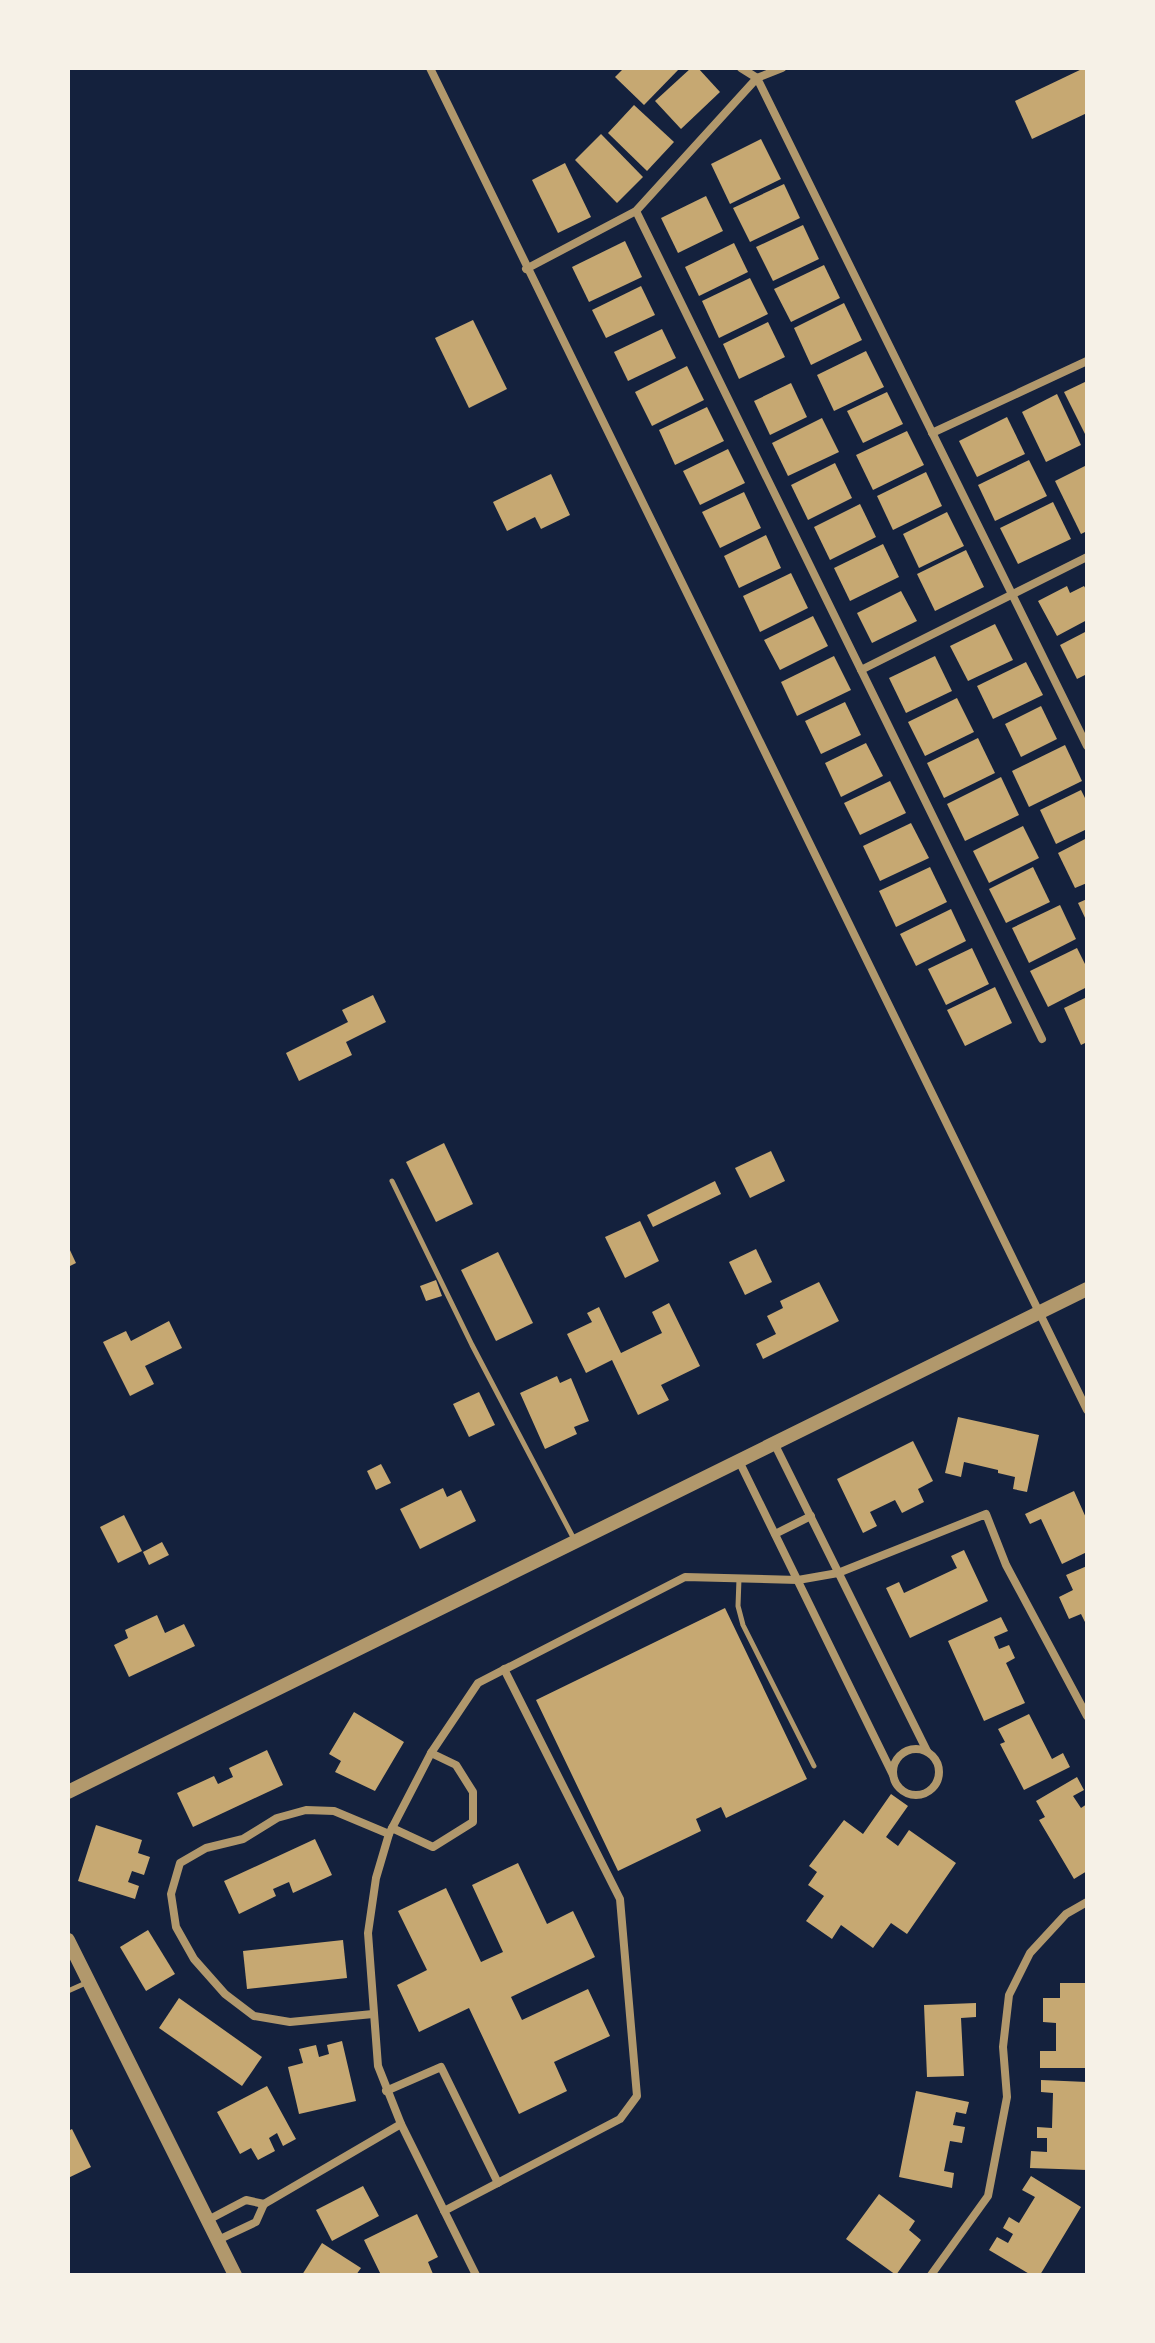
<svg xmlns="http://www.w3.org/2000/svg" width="1155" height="2343" font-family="Lato,sans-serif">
	<rect width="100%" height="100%" fill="#14213d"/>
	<g fill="#c6a872">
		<path d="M624,68H680L644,105L615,77Z"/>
		<path d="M691,68H698L720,92L681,129L655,101Z"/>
		<path d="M1084,68H1087V113L1032,139L1015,101Z"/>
		<path d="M634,105L674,142L647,171L608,133Z"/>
		<path d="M601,134L643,177L617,203L575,160Z"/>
		<path d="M761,139L781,179L730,204L711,164Z"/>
		<path d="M565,163L591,217L558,233L532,180Z"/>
		<path d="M784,184L800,218L750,242L733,208Z"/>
		<path d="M706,196L723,231L678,253L661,218Z"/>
		<path d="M803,225L819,259L773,281L756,247Z"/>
		<path d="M625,241L642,277L589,302L572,267Z"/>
		<path d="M734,243L748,272L699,296L685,267Z"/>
		<path d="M824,265L840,298L791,322L774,289Z"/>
		<path d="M750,278L768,314L719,338L702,301Z"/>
		<path d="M641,286L655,315L606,338L592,310Z"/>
		<path d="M844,303L862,340L811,365L794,328Z"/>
		<path d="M473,320L507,389L469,408L435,338Z"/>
		<path d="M768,322L785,357L739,379L723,344Z"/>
		<path d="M662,329L676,358L628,381L614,352Z"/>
		<path d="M866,351L884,387L834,411L817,375Z"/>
		<path d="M687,366L704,400L652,426L635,392Z"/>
		<path d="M1087,381V438L1064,392Z"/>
		<path d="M791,383L807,417L770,435L754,401Z"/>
		<path d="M887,392L903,424L863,443L847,411Z"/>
		<path d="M1057,394L1081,445L1046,462L1022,412Z"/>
		<path d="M707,407L724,441L675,465L659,430Z"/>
		<path d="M1007,417L1025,454L977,477L959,441Z"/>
		<path d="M822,418L839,452L788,476L772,443Z"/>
		<path d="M907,431L924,465L873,490L856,455Z"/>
		<path d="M728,449L745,483L700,505L683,471Z"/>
		<path d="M1029,460L1047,496L995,521L978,485Z"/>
		<path d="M835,463L852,498L808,520L791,485Z"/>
		<path d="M1087,465V531L1081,534L1055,481Z"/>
		<path d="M926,472L942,506L893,530L877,496Z"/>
		<path d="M551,474L570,515L541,529L535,517L507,531L493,502Z"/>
		<path d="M744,492L761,528L720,548L702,512Z"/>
		<path d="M1053,502L1071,539L1018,564L1000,528Z"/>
		<path d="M860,504L876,537L830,560L814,527Z"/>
		<path d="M947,512L964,546L919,568L903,534Z"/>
		<path d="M766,535L781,568L739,588L724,556Z"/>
		<path d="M883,544L899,577L850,601L834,568Z"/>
		<path d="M966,550L984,587L935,611L917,574Z"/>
		<path d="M791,573L808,608L760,632L743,596Z"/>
		<path d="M1067,586L1070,593L1084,586L1087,591V620L1057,636L1038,601Z"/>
		<path d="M901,591L917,621L872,643L857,613Z"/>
		<path d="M813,616L828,646L780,670L764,640Z"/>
		<path d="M995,624L1013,660L968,681L950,646Z"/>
		<path d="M1087,631V674L1077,679L1060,645Z"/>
		<path d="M834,656L851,690L797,716L781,682Z"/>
		<path d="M935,656L952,691L906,713L889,678Z"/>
		<path d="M1026,662L1043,695L993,719L977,686Z"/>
		<path d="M957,698L974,732L925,756L908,722Z"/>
		<path d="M845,702L861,735L821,754L805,721Z"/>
		<path d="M1041,706L1057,739L1021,757L1005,724Z"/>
		<path d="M978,738L995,773L944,798L927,763Z"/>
		<path d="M866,743L883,776L841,797L825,763Z"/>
		<path d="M1065,745L1082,781L1029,807L1012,771Z"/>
		<path d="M1001,777L1019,815L965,841L947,804Z"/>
		<path d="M890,781L906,813L860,835L844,803Z"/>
		<path d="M1081,790L1087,802V829L1056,844L1040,810Z"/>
		<path d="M911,823L929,858L880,881L863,846Z"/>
		<path d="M1023,826L1039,858L989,883L973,851Z"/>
		<path d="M1087,838V883L1075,888L1058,853Z"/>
		<path d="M930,867L947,902L896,927L879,891Z"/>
		<path d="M1033,867L1050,902L1006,923L989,889Z"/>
		<path d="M1087,899V922L1078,903Z"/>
		<path d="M1060,905L1076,939L1029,963L1012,928Z"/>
		<path d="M951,909L966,941L916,966L900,934Z"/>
		<path d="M972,948L989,984L946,1005L928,969Z"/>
		<path d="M1077,948L1087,968V987L1048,1007L1030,971Z"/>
		<path d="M995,987L1012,1023L965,1046L947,1010Z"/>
		<path d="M373,995L386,1022L346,1042L352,1055L299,1081L286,1053L348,1022L342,1010Z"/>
		<path d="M1087,997V1042L1081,1045L1064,1008Z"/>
		<path d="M444,1143L473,1204L436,1222L406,1162Z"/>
		<path d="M771,1151L785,1181L750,1198L735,1168Z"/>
		<path d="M715,1181L721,1194L653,1227L647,1215Z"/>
		<path d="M640,1221L659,1261L625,1278L605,1237Z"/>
		<path d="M68,1246L76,1263L68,1267Z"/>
		<path d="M756,1249L772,1282L745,1295L729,1262Z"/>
		<path d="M498,1252L533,1323L496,1341L461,1270Z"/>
		<path d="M436,1280L442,1296L426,1301L420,1286Z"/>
		<path d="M819,1282L839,1321L763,1359L756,1344L776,1334L767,1316L783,1308L780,1301Z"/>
		<path d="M669,1303L700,1366L661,1385L669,1400L638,1415L612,1360L586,1373L567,1334L592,1322L587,1313L599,1307L621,1353L662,1333L652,1312Z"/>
		<path d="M169,1321L182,1348L145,1366L154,1384L130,1396L103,1342L126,1331L131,1341Z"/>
		<path d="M557,1376L560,1383L571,1378L589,1421L574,1427L577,1434L545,1449L520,1393Z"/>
		<path d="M479,1392L495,1425L469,1437L453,1404Z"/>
		<path d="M958,1417L1039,1435L1027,1492L1013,1489L1015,1477L998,1473V1470L964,1462L961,1477L945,1473Z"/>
		<path d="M913,1441L933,1481L918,1489L924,1502L902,1513L895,1500L870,1512L877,1526L863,1533L837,1479Z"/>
		<path d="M381,1464L391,1483L376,1490L367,1471Z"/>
		<path d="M443,1488L447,1497L461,1490L476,1521L420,1549L400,1509Z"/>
		<path d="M1074,1491L1087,1520V1552L1062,1564L1041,1519L1030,1524L1025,1514Z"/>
		<path d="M124,1515L142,1551L118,1563L100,1527Z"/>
		<path d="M162,1542L169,1555L149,1565L143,1552Z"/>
		<path d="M964,1550L988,1601L910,1638L886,1588L899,1582L904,1593L957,1568L951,1556Z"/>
		<path d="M1087,1566V1626L1081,1614L1069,1619L1059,1597L1073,1590L1066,1575Z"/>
		<path d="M725,1608L807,1779L726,1818L721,1807L696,1819L701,1831L618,1871L536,1700Z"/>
		<path d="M157,1615L165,1633L184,1624L195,1646L129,1677L114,1645L128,1638L125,1630Z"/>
		<path d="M1001,1617L1008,1631L994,1637L999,1649L1009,1645L1015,1658L1006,1663L1025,1703L984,1721L948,1641Z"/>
		<path d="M354,1712L404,1742L375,1791L335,1772L341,1761L329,1754Z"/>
		<path d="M1029,1714L1052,1759L1063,1753L1070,1767L1024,1790L1000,1744L1005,1742L998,1729Z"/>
		<path d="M267,1750L283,1785L193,1827L177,1793L214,1776L218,1784L233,1777L229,1768Z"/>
		<path d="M1077,1777L1084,1790L1073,1796L1081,1808L1087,1804V1871L1074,1879L1039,1820L1045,1817L1036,1801Z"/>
		<path d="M891,1794L908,1806L886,1837L898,1846L909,1830L956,1863L907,1934L891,1923L873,1948L841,1925L832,1939L806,1921L824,1896L808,1885L817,1872L809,1866L844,1820L863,1834Z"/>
		<path d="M96,1825L142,1840L138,1853L150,1857L144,1875L132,1871L128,1882L139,1886L135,1899L78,1881Z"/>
		<path d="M315,1839L332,1875L293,1893L289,1882L273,1889L276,1896L239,1914L224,1881Z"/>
		<path d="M518,1863L547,1924L573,1911L595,1957L511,1997L522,2020L588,1989L610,2036L554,2062L567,2091L519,2114L469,2008L419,2032L397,1985L427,1970L398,1911L446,1888L481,1962L503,1952L472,1885Z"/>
		<path d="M148,1930L175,1974L146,1991L120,1947Z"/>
		<path d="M343,1940L347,1978L247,1989L243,1951Z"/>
		<path d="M1060,1983H1087V2068H1040V2051H1056V2023L1043,2022V1998H1060Z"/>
		<path d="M179,1998L262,2057L242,2086L159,2028Z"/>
		<path d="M976,2003V2017L961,2018L964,2076L927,2077L924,2005Z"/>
		<path d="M342,2041L356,2101L299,2114L288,2067L303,2063L299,2049L316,2045L319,2057L329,2054L327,2045Z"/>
		<path d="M1041,2080L1087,2082V2170L1030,2168L1031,2151L1047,2152V2138H1037V2127L1052,2128L1053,2093L1041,2092Z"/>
		<path d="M267,2086L296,2139L283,2146L277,2133L269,2138L275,2151L258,2160L251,2148L240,2154L217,2112Z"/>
		<path d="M916,2091L969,2102L966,2114L956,2112L953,2125L965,2127L962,2143L950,2141L944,2171L954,2173L952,2188L899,2177Z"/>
		<path d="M72,2129L91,2167L68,2178V2131Z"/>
		<path d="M1031,2176L1081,2207L1040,2275H1031L989,2250L997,2237L1008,2243L1013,2234L1003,2228L1009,2217L1019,2223L1035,2197L1022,2190Z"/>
		<path d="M363,2186L379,2216L332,2241L316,2210Z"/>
		<path d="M879,2194L915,2221L909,2230L921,2240L896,2275L846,2239Z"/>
		<path d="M417,2214L438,2257L428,2262L433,2274L381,2275L364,2240Z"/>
		<path d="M322,2243L361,2268L356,2275H302Z"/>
	</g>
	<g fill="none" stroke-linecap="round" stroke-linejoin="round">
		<g stroke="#b1986c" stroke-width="5">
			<path d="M392,1181L472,1345L575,1541"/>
			<path d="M739,1579L738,1606L743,1625L814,1766"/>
			<path d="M68,1991L88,1982"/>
		</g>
		<g stroke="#b1986c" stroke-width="8">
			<path d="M430,68L1087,1410"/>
			<path d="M741,68L757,78L1087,746"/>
			<path d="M636,211L1042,1039"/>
			<path d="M526,269L636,211L757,78L782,68"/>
			<path d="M932,433L1087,361"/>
			<path d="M861,670L1087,557"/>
			<path d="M774,1443L927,1751"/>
			<path d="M739,1461L893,1775"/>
			<path d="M775,1534L811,1516"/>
			<circle cx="916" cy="1772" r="23"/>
			<path d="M392,1828L433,1847L473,1822V1792L456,1765L431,1753"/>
			<path d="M373,2014L290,2022L254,2016L225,1994L194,1959L176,1927L171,1894L180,1863L206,1848L243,1839L277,1818L306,1810L334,1811L389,1834"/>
			<path d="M386,2091L441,2067L498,2183"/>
			<path d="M444,2211L620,2119L637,2096L620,1899L504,1669"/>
			<path d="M208,2220L246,2200L264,2204"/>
			<path d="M218,2240L256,2222L264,2204L401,2124"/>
			<path d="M476,2275L401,2124L378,2066L368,1933L376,1878L389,1834L431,1753L478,1683L685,1577L798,1580L838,1573L986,1514L1006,1565L1087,1716"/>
			<path d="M931,2275L988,2196L1007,2097L1003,2047L1009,1995L1030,1953L1066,1914L1087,1902"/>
		</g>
		<g stroke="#b1986c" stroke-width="14">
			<path d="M68,1792L1087,1289"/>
			<path d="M68,1940L235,2275"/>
		</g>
	</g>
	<rect width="1155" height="2343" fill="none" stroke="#f6f1e7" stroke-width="140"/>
</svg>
